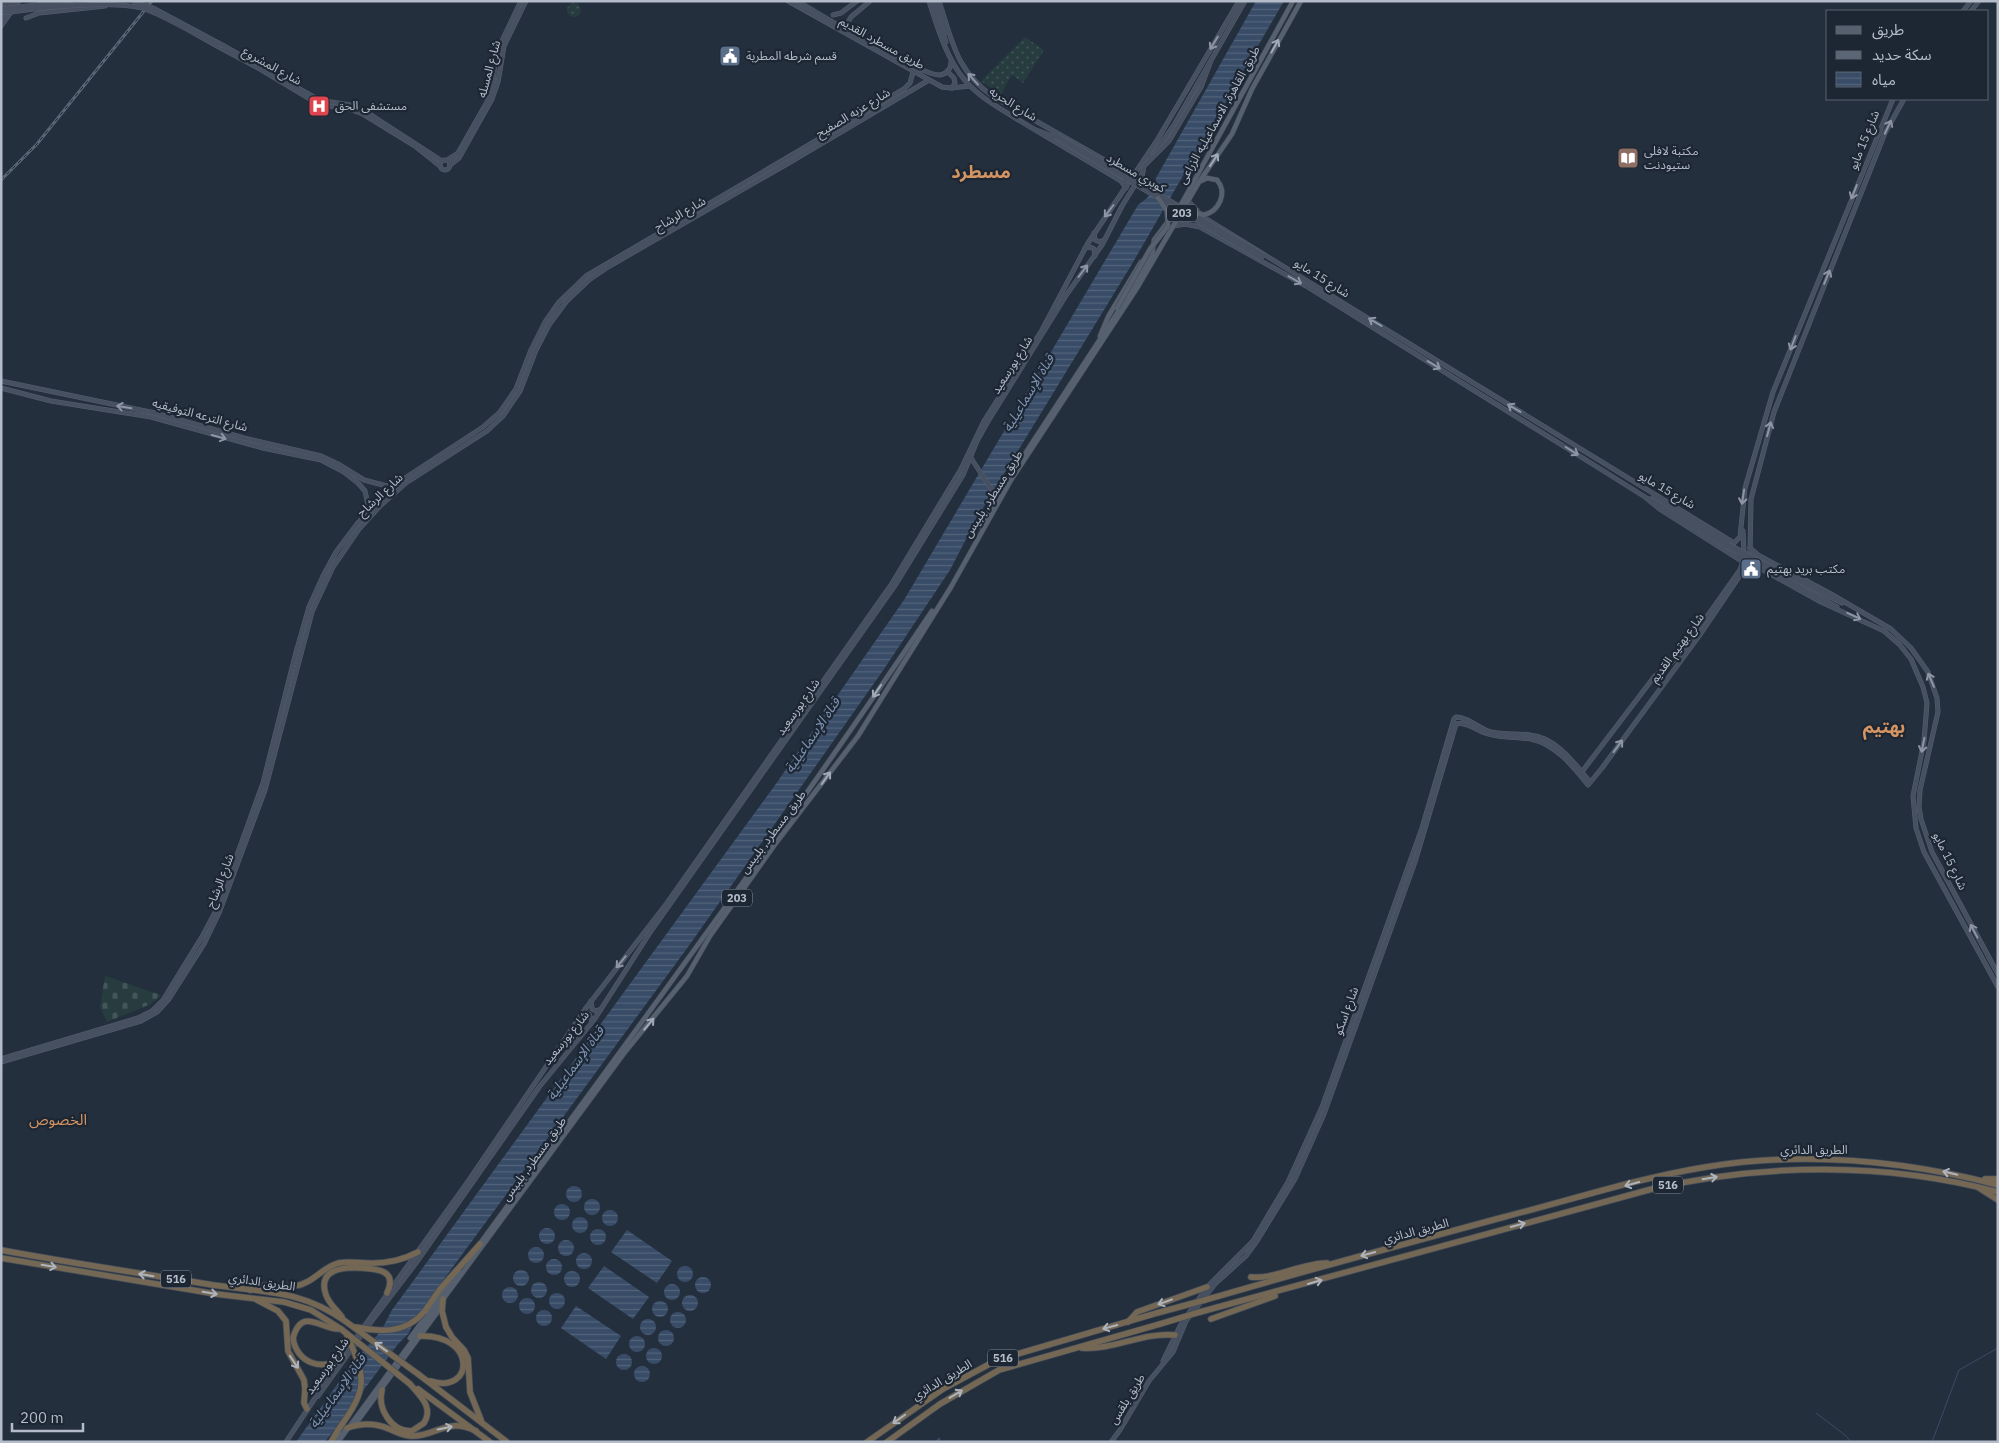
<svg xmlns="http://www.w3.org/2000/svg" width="1999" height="1443" font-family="'IBM Plex Sans','Noto Sans Arabic',sans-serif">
	<defs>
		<pattern id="grass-dots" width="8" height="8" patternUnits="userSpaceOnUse" patternTransform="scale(1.25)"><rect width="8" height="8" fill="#263c3f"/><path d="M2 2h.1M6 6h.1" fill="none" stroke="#435659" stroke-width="1.8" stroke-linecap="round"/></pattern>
		<pattern id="cemetery-stones" width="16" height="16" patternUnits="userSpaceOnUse" patternTransform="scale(1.25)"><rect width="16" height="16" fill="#263c3f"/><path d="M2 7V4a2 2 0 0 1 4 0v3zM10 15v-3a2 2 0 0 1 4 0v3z" fill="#435659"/></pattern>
		<pattern id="water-rules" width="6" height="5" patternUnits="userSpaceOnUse" patternTransform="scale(1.25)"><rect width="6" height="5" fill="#394c67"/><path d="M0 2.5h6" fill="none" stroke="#53647b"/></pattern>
	</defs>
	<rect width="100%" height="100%" fill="#242f3e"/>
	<g fill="url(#grass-dots)">
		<circle cx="574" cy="10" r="7"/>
		<path d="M1025,37L1044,50L1023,83L1012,75L1001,94L982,82V80Z"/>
	</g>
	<path fill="url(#cemetery-stones)" d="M105,976L161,995L151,1004L107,1022L100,1007Z"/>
	<g fill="url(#water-rules)">
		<path d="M1256,1H1284L1132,264L977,518L950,570L882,672L688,947L414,1320L409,1333L398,1344L325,1442H296L354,1361L381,1331L392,1310L773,788L904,600L1138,205C1149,197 1154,192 1156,178Z"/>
		<circle cx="574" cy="1194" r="8"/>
		<circle cx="592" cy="1207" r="8"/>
		<circle cx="562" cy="1212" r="8"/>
		<circle cx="610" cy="1218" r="8"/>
		<circle cx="580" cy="1225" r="8"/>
		<circle cx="547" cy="1236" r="8"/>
		<circle cx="598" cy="1237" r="8"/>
		<path d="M627,1230L672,1261L657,1283L611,1252Z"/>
		<circle cx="566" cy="1248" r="8"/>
		<circle cx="536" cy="1255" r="8"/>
		<circle cx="584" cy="1261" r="8"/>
		<circle cx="554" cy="1267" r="8"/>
		<circle cx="685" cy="1274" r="8"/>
		<path d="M604,1266L649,1297L633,1319L588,1288Z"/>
		<circle cx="521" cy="1278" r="8"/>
		<circle cx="572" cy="1279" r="8"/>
		<circle cx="703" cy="1285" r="8"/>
		<circle cx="539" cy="1290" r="8"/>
		<circle cx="672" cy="1292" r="8"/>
		<circle cx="510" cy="1295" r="8"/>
		<circle cx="557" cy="1301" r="8"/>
		<circle cx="690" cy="1303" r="8"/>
		<circle cx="527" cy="1306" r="8"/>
		<circle cx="660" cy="1309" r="8"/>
		<path d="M576,1306L621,1336L606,1359L561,1328Z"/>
		<circle cx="544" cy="1318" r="8"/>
		<circle cx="678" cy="1320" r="8"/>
		<circle cx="648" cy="1327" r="8"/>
		<circle cx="666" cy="1338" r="8"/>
		<circle cx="637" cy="1344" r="8"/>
		<circle cx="654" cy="1356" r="8"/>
		<circle cx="624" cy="1362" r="8"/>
		<circle cx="642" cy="1374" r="8"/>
	</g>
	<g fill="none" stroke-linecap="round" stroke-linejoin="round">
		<g stroke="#394c67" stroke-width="1">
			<path d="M1816,1413L1845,1435L1851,1442"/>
			<path d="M1932,1442L1959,1370L1998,1348"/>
		</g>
		<path stroke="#394c67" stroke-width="2.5" d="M937,1442L939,1439"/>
		<g stroke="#565f6c" stroke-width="5">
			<g id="secondary">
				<path d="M788,1L942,87L951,88L970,86"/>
				<path d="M797,1C820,14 920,76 940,75C947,74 951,69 951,62"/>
				<path d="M929,1C937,26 945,53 960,74C975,95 996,106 1017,119C1051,140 1087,160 1121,181L1126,188"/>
				<path d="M932,1L946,42"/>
				<path d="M936,1L947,32"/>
				<path d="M939,1C952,40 956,72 994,97L1115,166L1130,174H1134"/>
				<path d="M1,4L13,2"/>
				<path d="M1963,11L1971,1"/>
				<path d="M1971,11L1979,1"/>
				<path d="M833,15L841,13L857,1"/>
				<path d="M26,18L39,13L105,6"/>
				<path d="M1,21L14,1"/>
				<path d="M847,24L851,17L870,1"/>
				<path d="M1,26L19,1"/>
				<path d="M217,46L260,69L320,105L349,109L363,114L415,146L440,166"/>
				<path d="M224,46L319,100L350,105L365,111L442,161"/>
				<path d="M947,71L954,78L955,83L952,88"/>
				<path d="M1201,87L1210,63"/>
				<path d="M1036,130L1055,137"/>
				<path d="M1153,155L1174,125L1245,1"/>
				<circle cx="445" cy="165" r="5"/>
				<path d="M447,160L458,153L487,102L493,84L495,61L499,47L521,1"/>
				<path d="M450,165L459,158L492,99L498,82L504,46L526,1"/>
				<path d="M1189,202L1203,217L1734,543"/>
				<path d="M1174,226L1185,224L1200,227L1306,286L1602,470L1645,497L1661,510L1743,562"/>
				<path d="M1094,233L1095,240L1100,242L1104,240"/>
				<path d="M1085,248L1090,247L1094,249L1095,256"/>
				<path d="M1,381L155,413L244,438L321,456L338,464L364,480L387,486"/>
				<path d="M1,388L51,401L151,417L263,448L321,460L344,472L358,483L365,491L368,505"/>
				<path d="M971,458L997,498"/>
				<path d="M1654,496L1728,544"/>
				<path d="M1650,499L1726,546"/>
				<path d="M1743,531L1744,554"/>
				<path d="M1734,543L1740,537L1745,488L1773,392L1893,99"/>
				<path d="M1750,548L1758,555L1831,594L1891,629L1911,648L1928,672L1937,698L1938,712L1920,790L1919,807L1921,819L1932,852L1998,974"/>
				<path d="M1763,563L1842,603"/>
				<path d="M1747,565H1754L1821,602L1884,631L1899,644L1911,659L1923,687L1927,703L1924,741L1913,796L1916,828L1924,852L1998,987"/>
				<path d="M1762,566L1837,607"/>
				<path d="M1581,773L1654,677L1679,656L1740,570L1743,561"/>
				<path d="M591,1001L592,1009L596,1011L601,1009"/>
				<path d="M582,1015L589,1014L592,1021"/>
				<path d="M1,1059L138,1018L152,1011L163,1000L203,935L219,905L263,783L295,656L309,607L323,576L336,552L357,524L383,496L405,478L483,427L500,412L516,389L531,350L545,322L559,302L586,276L904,89L910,83L913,72"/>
				<path d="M1,1062L141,1021L157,1012L169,999L204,944L219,913L265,790L312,612L333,567L359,529L379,507L406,483L487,431L503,416L520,391L536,350L549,325L566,302L589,280L608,267L787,164L929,80"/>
				<path d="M1163,1361L1180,1326L1207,1287L1253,1241L1288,1182L1322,1107L1422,828L1454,719L1456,717C1469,717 1479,729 1491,732C1504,735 1518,733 1530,735C1556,737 1575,764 1590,782"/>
				<path d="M318,1396L368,1326L416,1263L540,1086L594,1020L651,931L896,584L963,475L977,441L987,423L1067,294L1102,245L1122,206L1143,172"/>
				<path d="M286,1442L343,1356L469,1180L586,1008L667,903L891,585L961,469L984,421L1042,330L1088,243L1156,142L1239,1"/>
				<path d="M1111,1442L1120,1430L1149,1381L1173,1352L1186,1321L1215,1284L1246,1256L1257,1241L1295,1179L1324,1114L1415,862L1456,724C1466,721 1479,732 1489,734C1503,738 1517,737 1531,739C1555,744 1573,766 1588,785L1602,768L1699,636L1747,565L1750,554L1751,499L1774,412L1885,133L1904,99"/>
			</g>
		</g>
		<g stroke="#414a57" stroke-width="5.5">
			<g id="primary">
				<path d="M1201,181L1207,178L1217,180"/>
				<path d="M1100,336L1108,317L1141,262"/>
				<path d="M1017,466L1131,292L1152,256L1154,240L1182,203L1293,1"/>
				<path d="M980,526L1009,479"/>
				<path d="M479,1245C632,1035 787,827 932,611"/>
				<path d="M410,1338L459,1271"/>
				<path d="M353,1424L357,1422L439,1310L440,1304"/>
				<path d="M334,1442L344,1429"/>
				<path d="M338,1442L625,1052L687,976L710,936L776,843L858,736L951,587L1011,480L1137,288L1199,182L1232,134L1252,89L1301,1"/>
			</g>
		</g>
		<g stroke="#434c59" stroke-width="7">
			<g id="motorway">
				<path d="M1985,1179H1998"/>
				<path d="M1979,1188L1998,1200"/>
				<path d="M1,1250C70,1263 139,1273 207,1284C261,1293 298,1288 345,1321"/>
				<path d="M1,1258L216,1294L284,1302L311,1310L341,1329"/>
				<path d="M1251,1277C1273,1280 1302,1263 1327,1263"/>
				<path d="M250,1290C263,1281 280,1288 295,1286C314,1283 322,1267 339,1263C348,1261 357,1263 366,1263C385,1264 401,1261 418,1252"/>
				<path d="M443,1299L442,1311L446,1327L452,1337L464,1350L468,1358L470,1392L481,1420"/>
				<path d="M257,1300L278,1311L286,1321L288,1351L304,1380L305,1389L304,1403L307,1409"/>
				<path d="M1205,1300C1304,1271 1404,1244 1504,1217C1571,1200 1638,1178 1706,1167C1805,1151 1902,1160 1998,1185"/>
				<path d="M424,1312L440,1289L480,1244"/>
				<path d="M1200,1312L1652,1189C1765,1163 1885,1162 1998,1192"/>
				<path d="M342,1317C337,1310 329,1304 326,1295C317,1269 343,1267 361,1268C377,1269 398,1270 387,1293"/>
				<path d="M1211,1319L1275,1296"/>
				<path d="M1128,1322L1137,1312L1207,1287"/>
				<path d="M340,1329C323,1331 302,1305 293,1338C296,1363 324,1373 343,1356"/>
				<path d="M420,1336C477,1334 475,1395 430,1381"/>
				<path d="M1082,1348C1114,1350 1143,1332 1175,1335"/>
				<path d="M418,1374L507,1442"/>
				<path d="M418,1389L490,1442"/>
				<path d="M382,1390C377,1408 391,1432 412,1431L424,1423C434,1407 420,1396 410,1384"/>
				<path d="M347,1428C361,1423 376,1423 389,1429C397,1432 403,1436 412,1436C437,1436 447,1417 476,1431"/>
				<path d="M331,1442L338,1430"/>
				<path d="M867,1442L943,1389L997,1360L1157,1313"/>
				<path d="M887,1442L940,1404L999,1370L1160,1324"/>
			</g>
		</g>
		<use href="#secondary" stroke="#465061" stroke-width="4"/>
		<use href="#primary" stroke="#56606e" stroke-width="4.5"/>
		<use href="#motorway" stroke="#746855" stroke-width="5.5"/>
		<g stroke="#5a6575" stroke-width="3">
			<path id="rail" d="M1,180L37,144L152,1"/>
		</g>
		<use href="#rail" stroke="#1d2633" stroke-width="1" stroke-dasharray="4" stroke-linecap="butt"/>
		<g stroke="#565f6c" stroke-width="5" stroke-linecap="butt">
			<g id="secondary-bridge">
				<path d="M133,1L153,8L224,46"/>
				<path d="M1,9L72,1"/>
				<path d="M1,13C43,8 102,0 142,8C168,17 193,33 217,46"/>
				<path d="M1056,135L1265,256"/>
				<path d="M1055,137L1262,259"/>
				<path d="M1145,184L1142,175L1144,166L1169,141L1201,87"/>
				<path d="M1728,544L1763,563"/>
				<path d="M1726,546L1762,566"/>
			</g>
		</g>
		<g stroke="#414a57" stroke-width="5.5" stroke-linecap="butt">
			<g id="primary-bridge">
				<path d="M1186,210L1204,215C1219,211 1228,193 1217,180"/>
				<path d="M1117,308L1150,249L1168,226L1167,211L1158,198"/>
			</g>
		</g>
		<g stroke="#434c59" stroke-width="7" stroke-linecap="butt">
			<g id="motorway-bridge">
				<path d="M1157,1313L1205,1300"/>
				<path d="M345,1321L418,1374"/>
				<path d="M1160,1324L1200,1312"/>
				<path d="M355,1327C381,1332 405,1334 424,1312"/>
				<path d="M341,1329L410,1384"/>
				<path d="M338,1430C368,1388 367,1380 346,1333"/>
			</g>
		</g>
		<use href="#secondary-bridge" stroke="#465061" stroke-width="4"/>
		<use href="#primary-bridge" stroke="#56606e" stroke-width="4.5"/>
		<use href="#motorway-bridge" stroke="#746855" stroke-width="5.5"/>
	</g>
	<defs><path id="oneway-shaft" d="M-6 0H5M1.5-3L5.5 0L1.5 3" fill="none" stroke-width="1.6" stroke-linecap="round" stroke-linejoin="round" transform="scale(1.25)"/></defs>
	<g stroke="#8e96a5">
		<use href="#oneway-shaft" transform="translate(1214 43) rotate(121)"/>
		<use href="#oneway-shaft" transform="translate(973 79) rotate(-132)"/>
		<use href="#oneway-shaft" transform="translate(1888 127) rotate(-65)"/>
		<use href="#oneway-shaft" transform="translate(1854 192) rotate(112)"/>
		<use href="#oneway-shaft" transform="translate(1109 211) rotate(127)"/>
		<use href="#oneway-shaft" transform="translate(1083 271) rotate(-53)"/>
		<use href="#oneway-shaft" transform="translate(1827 277) rotate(-68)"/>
		<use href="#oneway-shaft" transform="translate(1295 280) rotate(30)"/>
		<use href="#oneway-shaft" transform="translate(1375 322) rotate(-149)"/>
		<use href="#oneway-shaft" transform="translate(1793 343) rotate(111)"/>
		<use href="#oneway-shaft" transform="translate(1434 365) rotate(31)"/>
		<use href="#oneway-shaft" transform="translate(124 407) rotate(-171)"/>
		<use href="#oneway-shaft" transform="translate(1514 408) rotate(-149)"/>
		<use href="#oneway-shaft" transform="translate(1769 429) rotate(-75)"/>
		<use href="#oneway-shaft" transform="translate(219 437) rotate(15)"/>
		<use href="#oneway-shaft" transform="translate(1572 451) rotate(32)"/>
		<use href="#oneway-shaft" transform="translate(1743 497) rotate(99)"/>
		<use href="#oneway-shaft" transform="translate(1854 616) rotate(25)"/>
		<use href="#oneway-shaft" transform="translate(1931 680) rotate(-113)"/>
		<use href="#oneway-shaft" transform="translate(1923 745) rotate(101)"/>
		<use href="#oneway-shaft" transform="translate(1618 746) rotate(-54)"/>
		<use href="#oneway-shaft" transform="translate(1974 931) rotate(-118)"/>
		<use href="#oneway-shaft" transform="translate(621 962) rotate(129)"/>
	</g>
	<g stroke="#a1aab7">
		<use href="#oneway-shaft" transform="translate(1275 46) rotate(-61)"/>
		<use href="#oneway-shaft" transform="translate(1214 160) rotate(-57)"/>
		<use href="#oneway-shaft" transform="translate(877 691) rotate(124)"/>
		<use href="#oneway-shaft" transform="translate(826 778) rotate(-55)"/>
		<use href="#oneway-shaft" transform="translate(649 1024) rotate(-50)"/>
	</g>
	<g stroke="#aeb4bd">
		<use href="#oneway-shaft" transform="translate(1950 1173) rotate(-167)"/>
		<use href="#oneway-shaft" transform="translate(1710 1178) rotate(-9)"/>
		<use href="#oneway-shaft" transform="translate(1632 1184) rotate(165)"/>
		<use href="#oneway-shaft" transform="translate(1518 1225) rotate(-15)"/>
		<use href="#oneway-shaft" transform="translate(1368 1254) rotate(165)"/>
		<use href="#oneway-shaft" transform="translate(49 1266) rotate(10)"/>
		<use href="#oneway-shaft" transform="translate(146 1275) rotate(-171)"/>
		<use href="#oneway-shaft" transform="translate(1315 1282) rotate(-16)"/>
		<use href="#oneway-shaft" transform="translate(210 1293) rotate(9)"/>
		<use href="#oneway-shaft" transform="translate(1165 1302) rotate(160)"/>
		<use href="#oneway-shaft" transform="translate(1110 1327) rotate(165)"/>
		<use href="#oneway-shaft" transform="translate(381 1347) rotate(-144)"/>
		<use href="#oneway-shaft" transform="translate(294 1362) rotate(56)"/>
		<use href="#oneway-shaft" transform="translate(956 1394) rotate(-31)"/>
		<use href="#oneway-shaft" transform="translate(899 1419) rotate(145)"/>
		<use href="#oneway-shaft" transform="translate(445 1428) rotate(-12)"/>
	</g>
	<defs>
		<g id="civic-square" transform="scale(1.125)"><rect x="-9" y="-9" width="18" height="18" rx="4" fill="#5c6f8a" stroke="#1d2633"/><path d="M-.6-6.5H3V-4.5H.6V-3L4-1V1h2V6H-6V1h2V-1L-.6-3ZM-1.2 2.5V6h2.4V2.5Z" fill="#fff"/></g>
		<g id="hospital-square" transform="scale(1.125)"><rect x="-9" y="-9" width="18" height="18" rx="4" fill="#e0444e" stroke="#1d2633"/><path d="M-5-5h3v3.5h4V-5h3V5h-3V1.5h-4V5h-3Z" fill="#fff"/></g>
		<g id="library-square" transform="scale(1.125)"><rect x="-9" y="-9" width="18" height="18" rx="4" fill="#8d6e63" stroke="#1d2633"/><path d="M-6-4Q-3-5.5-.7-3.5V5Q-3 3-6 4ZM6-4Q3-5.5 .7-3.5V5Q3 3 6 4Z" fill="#fff"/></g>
	</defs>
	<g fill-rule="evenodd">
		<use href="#civic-square" x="730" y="56"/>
		<use href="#hospital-square" x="319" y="106"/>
		<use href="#library-square" x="1628" y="158"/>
		<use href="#civic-square" x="1751" y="569"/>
	</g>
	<g text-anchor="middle" stroke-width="4.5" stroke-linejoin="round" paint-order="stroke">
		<g fill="#1d2633" stroke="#878f9c" stroke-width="1">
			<rect x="1167" y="204.5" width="30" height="17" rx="4"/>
			<rect x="722" y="889.5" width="30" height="17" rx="4"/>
			<rect x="1653" y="1176.5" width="30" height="17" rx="4"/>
			<rect x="161" y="1270.5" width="30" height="17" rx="4"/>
			<rect x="988" y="1349.5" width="30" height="17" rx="4"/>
		</g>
		<g font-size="11" font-weight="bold" fill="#b4bcc9">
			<text x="1182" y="217">203</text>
			<text x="737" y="902">203</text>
			<text x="1668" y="1189">516</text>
			<text x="176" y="1283">516</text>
			<text x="1003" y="1362">516</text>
		</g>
		<g font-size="12" fill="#b4bcc9" stroke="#1d2633">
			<text transform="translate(882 43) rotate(29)" y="4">طريق مسطرد القديم</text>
			<text transform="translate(272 66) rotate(29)" y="4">شارع المشروع</text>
			<text transform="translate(489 69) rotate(-75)" y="4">شارع المسله</text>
			<text transform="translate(1013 104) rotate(32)" y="4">شارع الحريه</text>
			<text transform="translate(853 113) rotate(-31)" y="4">شارع عزبه الصفيح</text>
			<text transform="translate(1219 115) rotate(-61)" y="4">طريق القاهرة, الاسماعيليه الزراعى</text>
			<text transform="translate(1864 140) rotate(-68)" y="4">شارع 15 مايو</text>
			<text transform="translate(1136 173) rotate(30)" y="4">كوبري مسطرد</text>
			<text transform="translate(680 214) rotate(-30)" y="4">شارع الرشاح</text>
			<text transform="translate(1322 278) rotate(32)" y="4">شارع 15 مايو</text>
			<text transform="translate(1012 365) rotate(-58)" y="4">شارع بورسعيد</text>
			<text transform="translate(200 415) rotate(15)" y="4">شارع الترعه التوفيقيه</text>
			<text transform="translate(1667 490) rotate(30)" y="4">شارع 15 مايو</text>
			<text transform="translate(993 494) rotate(-58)" y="4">طريق مسطرد, بلبيس</text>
			<text transform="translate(380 495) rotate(-43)" y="4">شارع الرشاح</text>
			<text transform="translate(1677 648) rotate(-54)" y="4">شارع بهتيم القديم</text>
			<text transform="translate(798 707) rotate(-55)" y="4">شارع بورسعيد</text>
			<text transform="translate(773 832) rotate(-53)" y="4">طريق مسطرد, بلبيس</text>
			<text transform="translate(1950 861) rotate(64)" y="4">شارع 15 مايو</text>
			<text transform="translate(220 881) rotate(-69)" y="4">شارع الرشاح</text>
			<text transform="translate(1346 1011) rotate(-70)" y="4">شارع اسكو</text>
			<text transform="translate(566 1038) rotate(-51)" y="4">شارع بورسعيد</text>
			<text x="1814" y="1154">الطريق الدائري</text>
			<text transform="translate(534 1159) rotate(-54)" y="4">طريق مسطرد, بلبيس</text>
			<text transform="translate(1416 1231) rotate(-15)" y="4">الطريق الدائري</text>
			<text transform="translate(262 1282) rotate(8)" y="4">الطريق الدائري</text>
			<text transform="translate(327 1366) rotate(-55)" y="4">شارع بورسعيد</text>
			<text transform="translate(942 1380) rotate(-31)" y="4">الطريق الدائري</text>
			<text transform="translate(1127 1399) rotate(-58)" y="4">طريق بلقس</text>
		</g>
		<g font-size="12" fill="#b4bcc9" stroke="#1d2633" text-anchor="start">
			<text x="746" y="60">قسم شرطه المطرية</text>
			<text x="335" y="110">مستشفى الحق</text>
			<text x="1644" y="155">مكتبة لافلى<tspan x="1644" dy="14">ستيودنت</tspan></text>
			<text x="1767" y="573">مكتب بريد بهتيم</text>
		</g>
		<g font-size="14" font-style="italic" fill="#7c92b1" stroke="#1d2633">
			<text transform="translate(1028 393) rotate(-59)" y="5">قناة الإسماعيلية</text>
			<text transform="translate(812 735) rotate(-56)" y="5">قناة الإسماعيلية</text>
			<text transform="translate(575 1063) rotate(-54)" y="5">قناة الإسماعيلية</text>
			<text transform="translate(337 1391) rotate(-54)" y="5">قناة الإسماعيلية</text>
		</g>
		<g font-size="15" fill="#d59563" stroke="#1d2633">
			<text x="58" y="1125">الخصوص</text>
		</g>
		<g font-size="18" font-weight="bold" fill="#d59563" stroke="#1d2633">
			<text x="981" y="178">مسطرد</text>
			<text x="1884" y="733">بهتيم</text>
		</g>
	</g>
	<rect width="1999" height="1443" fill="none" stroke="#b4bcc9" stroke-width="5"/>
	<rect x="1826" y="10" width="162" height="90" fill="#1d2633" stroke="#59626f"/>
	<rect x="1836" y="26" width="25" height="8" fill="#56606e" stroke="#59626f"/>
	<text x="1872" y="35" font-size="15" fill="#b4bcc9">طريق</text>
	<rect x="1836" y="51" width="25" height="8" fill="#5a6575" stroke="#59626f"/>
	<text x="1872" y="60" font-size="15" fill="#b4bcc9">سكة حديد</text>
	<rect x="1836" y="72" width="25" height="15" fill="url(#water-rules)" stroke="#59626f"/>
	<text x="1872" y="85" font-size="15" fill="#b4bcc9">مياه</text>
	<path d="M12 1423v8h71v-8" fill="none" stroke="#b4bcc9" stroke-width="2.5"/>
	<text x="20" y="1423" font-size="15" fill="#b4bcc9" stroke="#1d2633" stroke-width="4" paint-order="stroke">200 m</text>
</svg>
